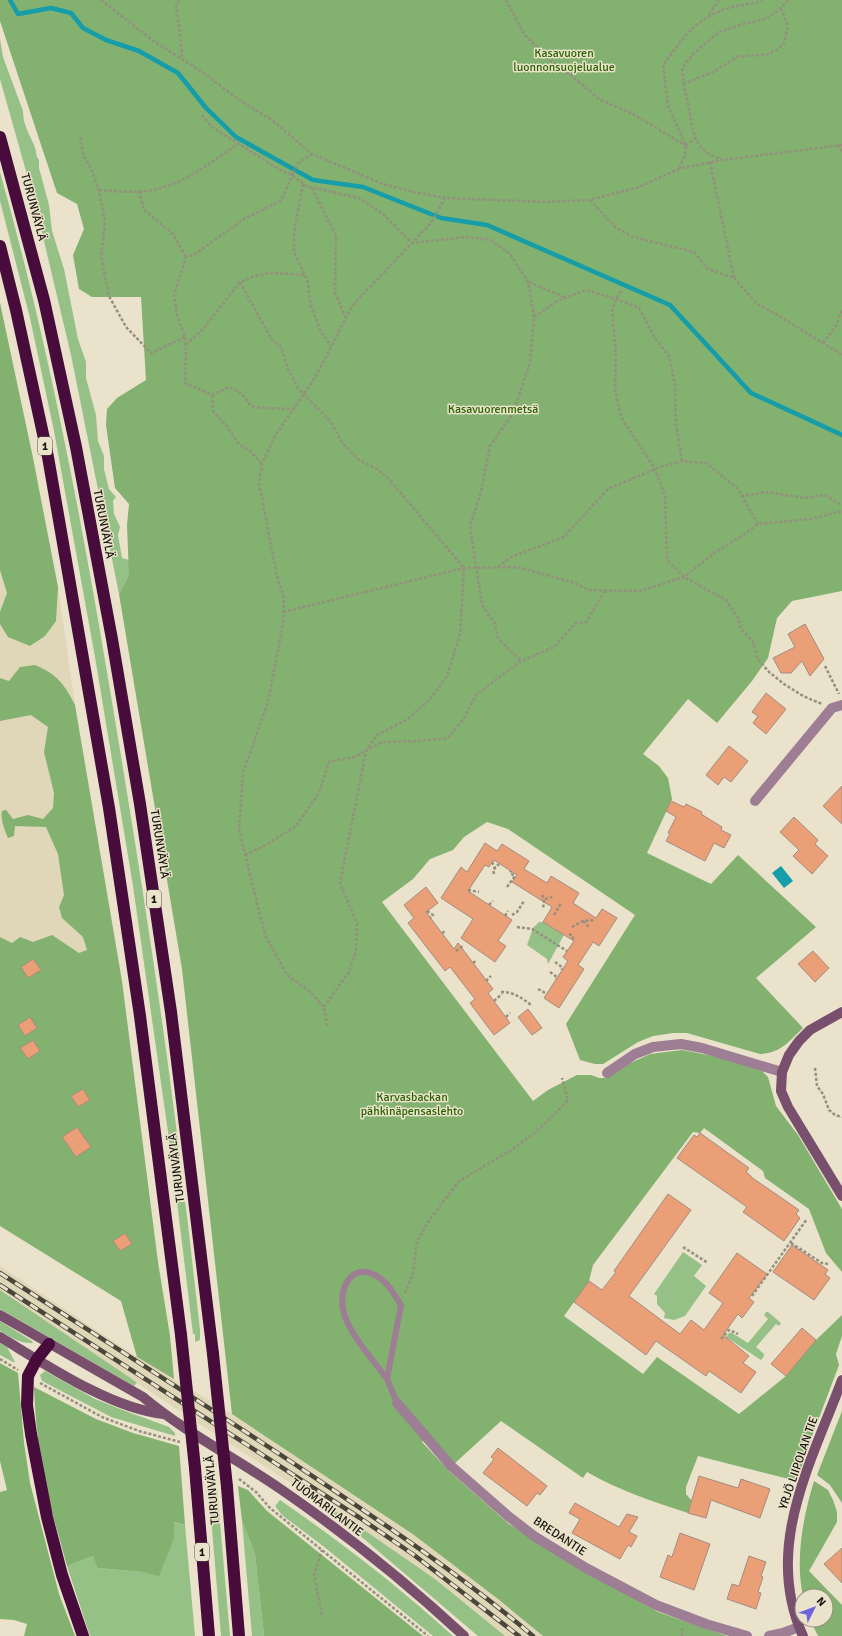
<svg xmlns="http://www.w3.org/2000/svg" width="842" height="1636" font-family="Signika,sans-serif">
	<rect width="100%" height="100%" fill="#eae2cb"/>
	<g fill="#e0d7b9">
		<path d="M0,303L33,458L58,587L75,705L98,956L0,966Z"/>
		<path d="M0,1266L137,1357L232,1414L414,1535L498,1599L543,1636H505L435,1579L354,1523L261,1464L137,1383L0,1290Z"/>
	</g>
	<g fill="#96c186">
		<path d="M0,39L3,57L23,111C23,125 29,133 34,145C37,151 35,155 39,160V168L49,205L52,231L64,269L78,339L86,362V378L96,415L98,441L104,456V469L109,489L116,497L113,501L114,514L120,527L118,535L122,558L129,560V575L119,594L71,355L35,203L0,79Z"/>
		<path d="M0,172C48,342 81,516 110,690C136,845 161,1001 180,1158L172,1160L133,886L95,657L54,431L30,318L0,201Z"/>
		<path d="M539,922H543L564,935L548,964L547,959L527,945L533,928Z"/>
		<path d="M177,1202H185L187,1216L200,1330V1340L195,1342V1334H193Z"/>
		<path d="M683,1252L702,1265L694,1276L706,1286L685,1316L674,1320L664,1318L665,1313L657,1304V1296L654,1294Z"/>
		<path d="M0,1290L132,1379L137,1383L134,1386L0,1309Z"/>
		<path d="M766,1312H768L781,1323L779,1326L776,1324L756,1347L764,1354V1356L761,1360L726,1337L729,1333H732L748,1343L768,1319L764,1315Z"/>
		<path d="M0,1321L32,1341L33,1343C20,1344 11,1337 0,1331Z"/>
		<path d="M0,1343L7,1347L15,1362H13L0,1355Z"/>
		<path d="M45,1371L95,1399L120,1409L169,1427L175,1433V1436L111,1417L42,1381L40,1375Z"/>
		<path d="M208,1481H213L214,1488H217L230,1636H221Z"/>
		<path d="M292,1484L354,1523L435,1579L505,1636H478L351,1528Z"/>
		<path d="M280,1500C341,1542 398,1586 453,1636H433L323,1546L282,1515L275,1506Z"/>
		<path d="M242,1521L255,1554L264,1636H252Z"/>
		<path d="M173,1522L185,1525L195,1636H90L67,1566L93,1556L97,1568L143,1572L159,1575Z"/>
	</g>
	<g fill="#82b170">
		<path d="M0,0H842V591L792,601L777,618L768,658L752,681L717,723L688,699L643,754L659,766L668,778L672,799L647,853L711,884L738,855L816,927L756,978L803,1028C788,1042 781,1053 760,1054L687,1033H673L653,1036L638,1042L603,1064H595L580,1060L566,1024L635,915L508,829L487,822L464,837L453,850L430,859L413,879L382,902L533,1101L548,1090L577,1075H591L599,1078H607L622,1067L650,1054L682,1050L718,1057L762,1071L768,1077L776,1106L798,1135L842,1209V1272L826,1253L809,1209L765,1178L763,1171L704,1128L700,1133L693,1132L593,1265L589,1281L564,1316L643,1374L657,1357L739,1414L786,1376L816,1340L842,1315V1336L836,1354L839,1365L808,1447L797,1481L698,1456L686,1487V1494L692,1501L688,1513C654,1502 618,1490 587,1472L583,1478L501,1421L454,1464L429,1437L422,1442L450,1472L509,1524L578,1567L658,1612L727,1636H543L498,1599L414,1535L232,1414L182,969L119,594L129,575L127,525L129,504L115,488L106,425L107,409L117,398L146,380L141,297H92L79,289L73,255L84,229L77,204L57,193L0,21Z"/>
		<path d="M0,303L33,458L58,587L56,621L45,636L30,646L8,637L0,624V612L7,593L0,570Z"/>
		<path d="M35,665C57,674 65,685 75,705L122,981L158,1262L170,1336L174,1379L137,1357L121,1301L0,1226V937L12,943L20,937L33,942L52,935L79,953L87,950L83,937L62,918L59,907L64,895L58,854L46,827L15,826L14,836L8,838C5,831 0,819 2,811L6,810L13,819L28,815L43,819L53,808L54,793L44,752L48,727L31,715L0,721V678L9,681L20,667Z"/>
		<path d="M0,1363L18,1373L24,1443L30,1483L59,1594L75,1636H24L27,1624L14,1620L0,1619V1492L7,1490L0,1461Z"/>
		<path d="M34,1387L96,1419L133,1433L179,1446L185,1525L174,1522V1538L159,1576L143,1572L97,1568L93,1556L67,1566C58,1531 46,1497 41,1461C37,1436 35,1412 34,1387Z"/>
		<path d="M842,1411V1503L830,1485L817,1475Z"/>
		<path d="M814,1481L828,1490L833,1500L837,1512V1522L809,1571L842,1605V1636H818L810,1620H826V1596H803C795,1559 803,1517 814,1481Z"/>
		<path d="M238,1486L248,1490L267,1511L423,1636H264L255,1554L242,1521Z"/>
	</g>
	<path fill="#159da9" d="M781,866L793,881L784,888L772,873Z"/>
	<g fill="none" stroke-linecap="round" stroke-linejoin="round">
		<path stroke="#159da9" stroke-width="4.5" d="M10,0L18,14L51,8L71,13L83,28L106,40L139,51L178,73L206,108L236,137L313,180L363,187L441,218L487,225L670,305L751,393L842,435"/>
	</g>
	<g fill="#ea9f76" stroke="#a28c81">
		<path d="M805,624L824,659L810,676L802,661L791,673H781L773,658L795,647L788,634Z"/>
		<path d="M766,693L786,709L766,734L753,723L758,716L752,712Z"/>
		<path d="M729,746L748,761L731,782L724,777L718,785L706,775Z"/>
		<path d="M842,786V824L823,806Z"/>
		<path d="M671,801L684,807L686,804L702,812L701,814L722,827L721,830L731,835L724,848L714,843L705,861L666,841L670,834L668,833L676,817L666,811Z"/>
		<path d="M794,817L818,840L815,844L828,856L812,874L793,856L799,850L780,832Z"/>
		<path d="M485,843L497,851L502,844L529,861L524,869L547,883L551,876L579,893L573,903L596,918L602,909L617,918L599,946L593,942L578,965L584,969L559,1008L544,998L568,961L563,957L574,941L543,922L552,907L512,882L517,875L494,860L489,867L485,865L468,891L512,920L498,941L506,946L495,962L461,938L473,919L441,898L461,867L467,872Z"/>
		<path d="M426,887L438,903L426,912L454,949L458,943L493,989L488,993L510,1023L494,1035L470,1003L475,999L450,967L445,971L408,923L414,918L404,905Z"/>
		<path d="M813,951L829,968L815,982L798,964Z"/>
		<path d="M33,959L41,970L28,978L21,967Z"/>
		<path d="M528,1009L542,1028L532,1035L518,1017Z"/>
		<path d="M30,1017L37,1028L25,1036L18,1025Z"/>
		<path d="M33,1040L40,1051L28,1059L20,1048Z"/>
		<path d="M83,1089L90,1100L78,1107L71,1096Z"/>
		<path d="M77,1127L91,1147L76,1157L62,1137Z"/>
		<path d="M700,1133L749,1168L746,1172L751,1176V1177L799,1210L796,1214L800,1218L784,1241L743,1212L747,1207L677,1158L694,1135L697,1137Z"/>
		<path d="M668,1194L691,1210L629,1296L680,1334L691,1320L704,1330L723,1303L709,1293L737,1253L767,1274L749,1298L754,1302L742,1318L738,1314L723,1335L749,1356L743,1363L756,1372L741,1393L709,1371L706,1376L656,1341L646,1355L574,1302L589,1281L602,1290L616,1272L614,1271Z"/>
		<path d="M125,1233L132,1244L120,1251L113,1241Z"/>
		<path d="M792,1245L828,1270L825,1274L830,1278L814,1300L773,1272Z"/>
		<path d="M802,1328L816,1340L786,1376L771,1364Z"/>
		<path d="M498,1448L547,1486L540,1495L537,1493L527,1506L483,1473L494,1459L491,1457Z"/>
		<path d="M699,1476L738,1488L741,1479L770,1489L760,1518L711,1500L706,1518L688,1513Z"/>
		<path d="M575,1503L619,1527L627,1514L638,1517L629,1532L637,1536L631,1547L628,1545L620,1559L572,1533L580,1519L569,1513Z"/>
		<path d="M680,1533L710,1544L694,1590L660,1577L668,1555L672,1557Z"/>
		<path d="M842,1548V1583L824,1564Z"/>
		<path d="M749,1556L766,1562L761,1576L763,1577L758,1592L761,1593L756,1609L727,1599L732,1584L739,1586Z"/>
	</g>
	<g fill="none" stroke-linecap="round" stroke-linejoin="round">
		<g stroke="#958f7e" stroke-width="2.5" stroke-dasharray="3 2" stroke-linecap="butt">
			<path d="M101,0L155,42L202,72L242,102L272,120L312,154L383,184L414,192L445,198"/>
			<path d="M179,0L176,5C178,23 182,41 182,59"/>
			<path d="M506,0L524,34L549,60L572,76L599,99L635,115L686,146"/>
			<path d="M788,0L781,8L766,19L743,24L719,32L693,54L682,68C683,82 686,95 689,109C692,125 692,139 705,151C709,155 717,157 722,160L842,145"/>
			<path d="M709,14L719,0"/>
			<path d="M683,84L713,72L737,57L768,54L777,50L784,43L788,26L781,8"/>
			<path d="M202,115L212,127L280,170L292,175L306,186L359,198L384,215L412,243L466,237L491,240L510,254L528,282L534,317L530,363L513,413L490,446L481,492L470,526L482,605L495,624L498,638L521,661"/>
			<path d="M80,137L84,157L91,168L99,190L105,222L101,256L109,296L126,327L151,353L185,337"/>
			<path d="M838,145L842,151"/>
			<path d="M686,146L695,138"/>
			<path d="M710,162L734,278"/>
			<path d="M679,168L684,158L686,146L668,106L663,65C684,37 696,17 732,7C742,4 753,5 762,0"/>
			<path d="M293,173L281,201L244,219L195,254L186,257L174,295L177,315L185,337L186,356L185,383L212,395L229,387L242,394L251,406L263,408L294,409"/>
			<path d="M293,173L298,163L312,154"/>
			<path d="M303,184L294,232V252L307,279L311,305L320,330L331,346"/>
			<path d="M312,188L336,236L335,293L346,318"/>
			<path d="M99,190C114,191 131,193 146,191C181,187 210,163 238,144"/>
			<path d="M139,191L144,210L173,234L186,257"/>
			<path d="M590,200L615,227L633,237L694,252L708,269L734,278L757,304L776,314L842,355"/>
			<path d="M240,282L272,340L281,347L288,369L298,388L330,421L343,444L359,460L377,469L388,478L464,568L460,634L447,676L430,699L408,719L377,735L366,751L340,883L357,924L356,951L349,972L324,1007"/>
			<path d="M529,282L566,298"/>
			<path d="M621,291L616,299L612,311L616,355L615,391L621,417L655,469L665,496L667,560L684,577L726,600L738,618L741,629L753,642L757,658L769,672L784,684L803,696L822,704"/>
			<path d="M534,317L557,301L586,290L616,299L639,308L656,340L669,356L675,385L676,425L682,461"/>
			<path d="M823,343L836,326L842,310"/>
			<path d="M186,345L204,328L240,282L254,276L272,273L304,275"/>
			<path d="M212,395L213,411L225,424L239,444L251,452L262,464"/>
			<path d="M741,496L767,492L804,498L825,495L842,505"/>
			<path d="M498,567L511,557L564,537L608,489L660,467L682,461L706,463L737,488L758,524"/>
			<path d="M283,612L464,568L517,567L575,583L588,590L640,591L684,577L714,553L743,535L758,524L810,519L842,511"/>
			<path d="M825,666L839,694"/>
			<path d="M245,855L266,845L296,826L319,793L329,762L354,757L382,742L418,741L448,738L464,718L476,695L521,661L554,647L576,623L586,622L605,591"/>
			<path d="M492,862L495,868"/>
			<path d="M494,874L493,870L499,864"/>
			<path d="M507,887L515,876L510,873L511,871"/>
			<path d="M468,890L479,892"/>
			<path d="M542,895L544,899L543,909"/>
			<path d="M545,899L552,897"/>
			<path d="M489,905L493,901"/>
			<path d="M427,911L433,915L430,918"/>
			<path d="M512,915L517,912L524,901"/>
			<path d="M554,915L561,903"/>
			<path d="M505,916L508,911"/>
			<path d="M583,921L590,928"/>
			<path d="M517,927L532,929L567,951"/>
			<path d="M572,927L583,921L595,920"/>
			<path d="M442,933L446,931"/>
			<path d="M569,934L573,936V941"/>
			<path d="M456,951L463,946"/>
			<path d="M555,962L562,967V970"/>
			<path d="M473,963L477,960"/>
			<path d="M550,972L557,977L556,979"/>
			<path d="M486,981L491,976"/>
			<path d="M538,989L547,994"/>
			<path d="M501,992C513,992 521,997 531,1005"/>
			<path d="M494,1001L502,994"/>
			<path d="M506,1017L510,1013"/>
			<path d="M327,1026L324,1007L308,990L287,975L265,935L239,830L243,773L268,702L283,623L284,598L277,576L259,483L262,464L275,436L316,376L352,306L431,223L445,198L546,202L590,200L639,187L679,169L722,160"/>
			<path d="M815,1068L817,1086L823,1094L829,1110L835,1115L842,1117"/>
			<path d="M791,1243L822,1263L829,1264"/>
			<path d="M683,1247L708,1263"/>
			<path d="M405,1293L413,1274L417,1241L430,1219L459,1181L510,1151L533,1134L552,1117L568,1100L562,1078"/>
			<path d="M752,1296L807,1219"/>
			<path d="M721,1339L729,1330L738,1334"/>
			<path d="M0,1359L18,1370"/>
			<path d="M40,1383L102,1417L139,1431L180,1442"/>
			<path d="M239,1479L256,1492L270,1508L428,1636"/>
			<path d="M322,1615L314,1575L322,1550"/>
			<path d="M682,1636V1627"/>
		</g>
		<path stroke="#9d7e94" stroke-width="6" d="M387,1379C374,1361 346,1330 343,1309C339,1288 351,1263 375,1275C387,1281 394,1294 401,1305L387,1379L397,1403"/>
		<g stroke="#9d7e94" stroke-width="10">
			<path d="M755,801L832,708L842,705"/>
			<path d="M607,1073L635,1054L653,1047L681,1044L702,1048L782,1072"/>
			<path d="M397,1403L451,1466L508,1516L534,1536L586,1568L656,1605L706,1624L747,1636"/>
			<path d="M769,1636L783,1633L799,1627"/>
		</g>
		<g stroke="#794f6e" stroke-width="10">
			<path d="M842,1012L810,1030L799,1041L789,1055L782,1072L781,1091L788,1107L842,1196"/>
			<path d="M0,1315L143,1397C186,1433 236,1458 282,1490C346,1534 407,1583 464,1636"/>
			<path d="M0,1337C45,1364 111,1409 164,1414"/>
			<path d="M803,1636C763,1548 811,1463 842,1380"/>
		</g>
		<g stroke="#470c3c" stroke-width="12">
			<path d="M0,137L44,300L76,447L112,639L140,804L171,1012L213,1354"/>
			<path d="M0,246L16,310L48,457L109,808L140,1016L181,1335"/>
			<path d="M49,1344L37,1359L28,1376L27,1405L31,1434L47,1517L62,1575L83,1636"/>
			<path d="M195,1468L209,1636"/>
			<path d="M227,1487L239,1636"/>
		</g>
		<g stroke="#4a463a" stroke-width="4.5">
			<g id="rail">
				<path d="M0,1273C102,1339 204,1404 305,1471C383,1523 461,1575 533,1636"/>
				<path d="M0,1285L360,1518L414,1555L519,1636"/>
			</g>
		</g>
		<use href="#rail" stroke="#eae2cb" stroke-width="3" stroke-dasharray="9" stroke-linecap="butt"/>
		<g stroke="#470c3c" stroke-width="12">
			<path d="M181,1335L195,1468"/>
			<path d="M213,1354L227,1487"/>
		</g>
	</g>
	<g text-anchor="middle" stroke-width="3" stroke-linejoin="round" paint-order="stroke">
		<g fill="#eae2cb" stroke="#565245" stroke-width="1">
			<rect x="38" y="437" width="14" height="18" rx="3"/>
			<rect x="147" y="890" width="14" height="18" rx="3"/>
			<rect x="195" y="1543" width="14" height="18" rx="3"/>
		</g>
		<g font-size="11" font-weight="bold" fill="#17140c">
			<text x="45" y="450">1</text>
			<text x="154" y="903">1</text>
			<text x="202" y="1556">1</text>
		</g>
		<g font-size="12" fill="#296401" stroke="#eae2cb">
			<text x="564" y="57">Kasavuoren<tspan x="564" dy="14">luonnonsuojelualue</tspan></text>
			<text x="493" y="413">Kasavuorenmetsä</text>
			<text x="412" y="1101">Karvasbackan<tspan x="412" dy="14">pähkinäpensaslehto</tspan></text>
		</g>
		<g font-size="12" fill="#17140c" stroke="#eae2cb">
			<text transform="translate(34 207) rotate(75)" y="4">TURUNVÄYLÄ</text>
			<text transform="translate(104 524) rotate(79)" y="4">TURUNVÄYLÄ</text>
			<text transform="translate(160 844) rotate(81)" y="4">TURUNVÄYLÄ</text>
			<text transform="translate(176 1168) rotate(-97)" y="4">TURUNVÄYLÄ</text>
			<text transform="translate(798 1463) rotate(-71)" y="4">YRJÖ LIIPOLAN TIE</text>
			<text transform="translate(212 1490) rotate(-95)" y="4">TURUNVÄYLÄ</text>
			<text transform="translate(327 1507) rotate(37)" y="4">TUOMARILANTIE</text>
			<text transform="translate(560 1536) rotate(33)" y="4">BREDANTIE</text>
		</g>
	</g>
	<g transform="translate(814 1608) rotate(48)"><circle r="19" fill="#eae2cb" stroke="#96907f"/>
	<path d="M0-3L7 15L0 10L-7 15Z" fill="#6f63dd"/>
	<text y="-6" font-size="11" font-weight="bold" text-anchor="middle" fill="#17140c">N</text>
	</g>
</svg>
